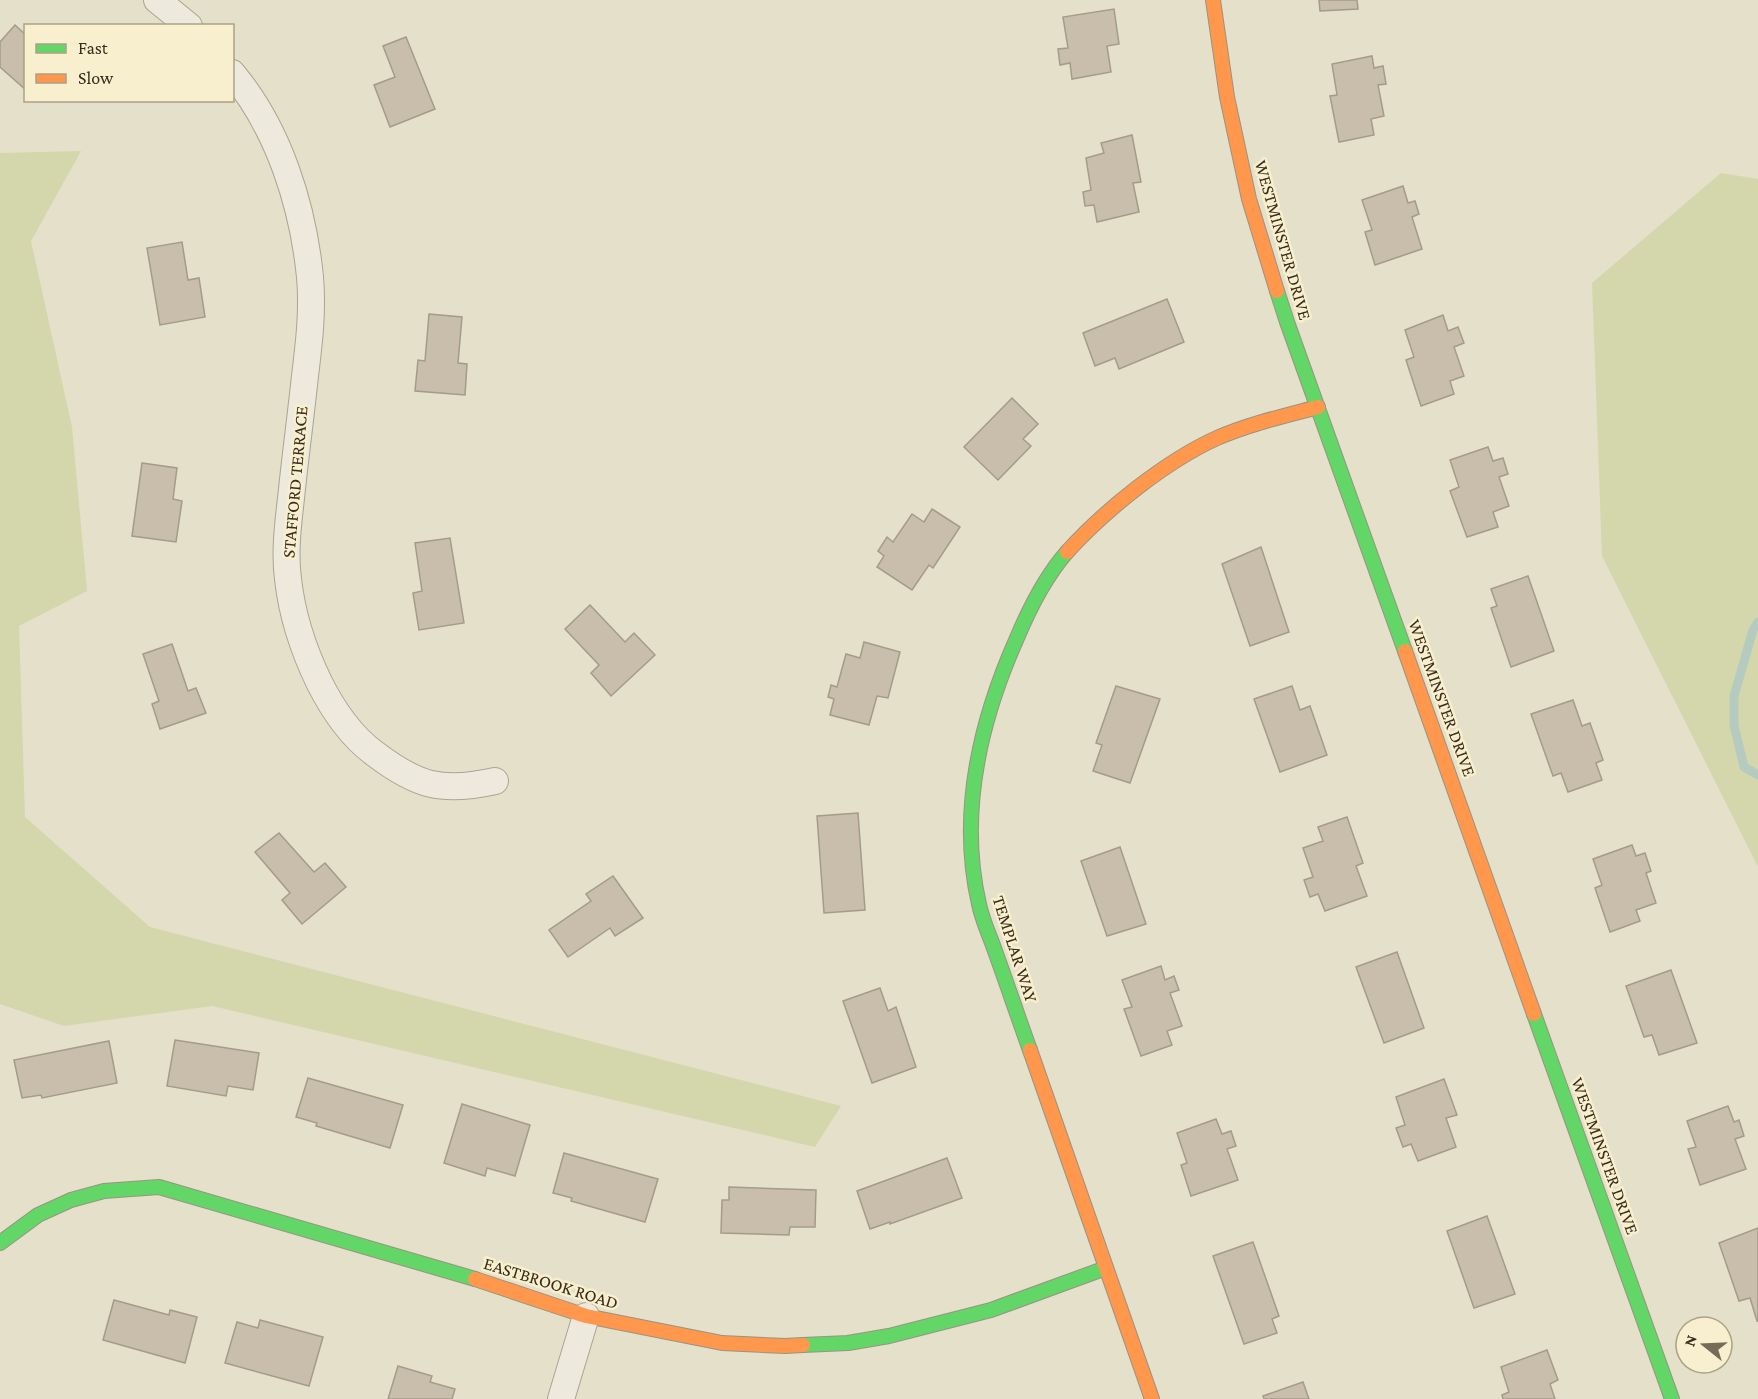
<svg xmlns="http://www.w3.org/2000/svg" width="1758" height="1399" font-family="'Crimson Pro',serif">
	<rect width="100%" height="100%" fill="#e5e0ca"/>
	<g fill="#d3d7ab">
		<path d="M81,151L31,241L72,427L87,591L19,626L25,817L150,927L841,1106L815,1147L212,1006L64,1026L0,1004V153Z"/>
		<path d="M1721,173L1758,179V867L1602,556L1592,283Z"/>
	</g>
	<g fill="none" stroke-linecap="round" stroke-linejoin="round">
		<path stroke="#b6cbc0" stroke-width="9" d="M1758,622L1753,630L1734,696V725L1744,767L1758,775"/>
	</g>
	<g fill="#c9bdab" stroke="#a59b89" stroke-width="1.5">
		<path d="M1319,0H1357L1358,9L1320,11Z"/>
		<path d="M1114,9L1119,44L1107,46L1111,72L1072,79L1070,63L1060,65L1058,49L1068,48L1063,17Z"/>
		<path d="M15,25L26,35V90L0,67V42Z"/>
		<path d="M406,37L435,109L390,127L374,85L395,77L383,46Z"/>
		<path d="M1372,56L1374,68L1383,66L1386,84L1378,85L1384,116L1371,119L1374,135L1339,142L1330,96L1337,95L1332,64Z"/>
		<path d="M1132,135L1141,182L1133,183L1139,212L1097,222L1094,205L1085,206L1083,192L1091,190L1086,158L1104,153L1101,143Z"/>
		<path d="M1403,186L1408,203L1415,201L1419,214L1412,217L1422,249L1375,265L1365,232L1372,230L1362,200Z"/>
		<path d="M182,242L188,280L199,278L205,317L160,325L147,248Z"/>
		<path d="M1167,299L1184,342L1119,369L1115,358L1095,366L1083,333Z"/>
		<path d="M429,314L462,317L458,363L467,364L465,395L415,391L418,360L425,361Z"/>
		<path d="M1443,315L1448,331L1458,327L1464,343L1454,347L1464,376L1450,381L1454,394L1421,406L1406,360L1414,357L1405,330Z"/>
		<path d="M1012,398L1038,424L1023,439L1031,446L998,480L964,447Z"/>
		<path d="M1488,447L1493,461L1503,458L1508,474L1499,477L1509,506L1493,512L1498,527L1467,537L1450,491L1459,487L1450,460Z"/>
		<path d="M142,463L177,468L173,499L182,501L176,542L132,536Z"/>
		<path d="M932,509L960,527L933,568L929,565L912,590L877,567L884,556L878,551L887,537L893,542L912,514L924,522Z"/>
		<path d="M450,538L464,623L419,630L413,593L422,591L415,543Z"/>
		<path d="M1261,547L1289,632L1250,646L1222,564Z"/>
		<path d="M1528,576L1554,651L1511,667L1491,608L1497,606L1491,589Z"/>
		<path d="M590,605L625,642L634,633L655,655L611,696L591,673L599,665L565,629Z"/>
		<path d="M864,642L900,652L888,698L877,696L869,725L830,715L834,699L828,697L831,685L837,687L846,654L860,658Z"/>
		<path d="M172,644L188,691L196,688L206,713L160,729L152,704L159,701L143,654Z"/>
		<path d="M1116,686L1160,699L1130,783L1093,771L1102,745L1096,743Z"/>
		<path d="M1292,686L1300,710L1310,706L1327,755L1280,772L1254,699Z"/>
		<path d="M1573,700L1582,726L1590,723L1603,760L1596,763L1602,780L1568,792L1561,773L1553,776L1531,714Z"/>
		<path d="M858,813L865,910L824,913L817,816Z"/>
		<path d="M1347,817L1363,863L1356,866L1367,896L1325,911L1318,894L1310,897L1304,880L1313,877L1303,848L1323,841L1318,827Z"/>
		<path d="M279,833L314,872L325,863L346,887L302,924L282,900L290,893L255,852Z"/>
		<path d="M1632,845L1636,856L1645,853L1651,871L1646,873L1656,903L1636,910L1640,921L1610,932L1595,888L1602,885L1593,859Z"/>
		<path d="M1120,847L1146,924L1107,936L1081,861Z"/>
		<path d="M613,876L643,918L615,936L610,928L568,957L549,930L591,901L586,894Z"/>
		<path d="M1397,952L1424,1028L1384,1043L1356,967Z"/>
		<path d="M1161,966L1165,980L1174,976L1179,990L1170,993L1182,1026L1167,1031L1172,1045L1141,1056L1124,1009L1132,1007L1122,980Z"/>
		<path d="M1671,970L1697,1043L1659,1055L1652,1035L1644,1037L1626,986Z"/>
		<path d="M880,988L888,1011L896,1007L916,1067L872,1083L843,1001Z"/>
		<path d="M175,1040L259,1053L253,1090L228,1086L226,1096L167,1086Z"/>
		<path d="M109,1041L117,1083L42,1098L41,1095L22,1098L14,1060Z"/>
		<path d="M308,1078L403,1105L390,1148L316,1126L317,1123L296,1117Z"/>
		<path d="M1444,1079L1457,1115L1446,1118L1456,1147L1418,1161L1411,1144L1403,1147L1396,1128L1405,1125L1396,1097Z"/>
		<path d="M462,1104L530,1125L515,1176L487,1168L485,1176L444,1163Z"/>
		<path d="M1728,1106L1734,1122L1739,1120L1744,1136L1735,1139L1746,1169L1700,1185L1688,1149L1696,1147L1687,1121Z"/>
		<path d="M1216,1119L1222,1134L1231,1131L1236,1146L1227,1149L1238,1180L1191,1196L1181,1165L1187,1163L1177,1133Z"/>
		<path d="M564,1153L658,1179L645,1222L571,1201L572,1198L553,1193Z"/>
		<path d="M947,1158L962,1198L890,1224V1222L870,1229L857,1191Z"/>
		<path d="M729,1187L816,1190L815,1227H790L789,1235L721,1233L722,1200H729Z"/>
		<path d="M1487,1216L1515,1294L1474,1308L1447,1231Z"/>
		<path d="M1758,1228V1321H1757L1750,1298L1739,1301L1719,1243Z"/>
		<path d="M1253,1242L1279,1316L1272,1319L1277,1333L1244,1344L1213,1256Z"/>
		<path d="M114,1300L169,1315L170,1310L197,1317L185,1363L103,1340Z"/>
		<path d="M260,1320L323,1337L309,1386L225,1363L237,1322L258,1328Z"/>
		<path d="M1547,1350L1558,1380L1550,1384L1555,1399H1503L1502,1395L1509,1392L1501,1367Z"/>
		<path d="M398,1366L432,1376L430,1382L455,1389L452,1399H388Z"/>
		<path d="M1303,1382L1309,1399H1264L1263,1396Z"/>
	</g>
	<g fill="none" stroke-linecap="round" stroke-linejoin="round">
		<g stroke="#aaa494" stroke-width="28">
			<g id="street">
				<path d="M157,0L189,26"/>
				<path d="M232,73C279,129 303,206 310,277C313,311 309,343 305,376C301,414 296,451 292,489C289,518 284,549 288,579C292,615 303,649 319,682C332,708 351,736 374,753C417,786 442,793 495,781"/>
				<path d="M561,1399L586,1316"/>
			</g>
		</g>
		<g stroke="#999384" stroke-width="16">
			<g id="fast">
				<path d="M1277,291L1287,322L1405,651"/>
				<path d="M1534,1014L1672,1399"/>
				<path d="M1030,1050C1018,1017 1007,984 995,951C990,936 982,920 979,904C958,813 980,721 1017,638C1030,607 1045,577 1067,552"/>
				<path d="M0,1243L38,1215L71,1200L104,1191L159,1187L475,1279"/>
				<path d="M803,1345L848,1343L889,1336L991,1310L1106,1268"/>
			</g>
		</g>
		<g stroke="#999384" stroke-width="16">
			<g id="slow">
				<path d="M1213,0L1227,97L1249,199L1277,291"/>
				<path d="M1067,552C1105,510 1166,461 1217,438C1249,424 1284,416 1318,407"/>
				<path d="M1405,651L1534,1014"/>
				<path d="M1030,1050L1152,1399"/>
				<path d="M475,1279L586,1316L722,1343L785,1346L803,1345"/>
			</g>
		</g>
		<use href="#street" stroke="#ede9dc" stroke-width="26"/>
		<use href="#fast" stroke="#63d668" stroke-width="14"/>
		<use href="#slow" stroke="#ff974d" stroke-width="14"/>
	</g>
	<g text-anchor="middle" stroke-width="5" stroke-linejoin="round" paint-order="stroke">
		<g font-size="18" fill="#392c1b" stroke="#f8efce">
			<text transform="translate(1283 240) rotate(74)" y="6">WESTMINSTER DRIVE</text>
			<text transform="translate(295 482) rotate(-85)" y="6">STAFFORD TERRACE</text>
			<text transform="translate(1442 698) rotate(70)" y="6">WESTMINSTER DRIVE</text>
			<text transform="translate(1015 949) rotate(72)" y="6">TEMPLAR WAY</text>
			<text transform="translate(1605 1156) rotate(70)" y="6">WESTMINSTER DRIVE</text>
			<text transform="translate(551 1283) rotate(17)" y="6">EASTBROOK ROAD</text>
		</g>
	</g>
	<rect x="24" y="24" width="210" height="78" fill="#f8efce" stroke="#aca186" stroke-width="1.5"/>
	<rect x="36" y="44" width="30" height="9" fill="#63d668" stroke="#aca186" stroke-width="1.5"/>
	<text x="78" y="54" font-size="18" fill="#392c1b">Fast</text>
	<rect x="36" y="74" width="30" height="9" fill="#ff974d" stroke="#aca186" stroke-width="1.5"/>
	<text x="78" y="84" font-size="18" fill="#392c1b">Slow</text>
	<g transform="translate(1704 1345) rotate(288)"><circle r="28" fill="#f8efce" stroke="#aca186" stroke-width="1.5"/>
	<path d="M0-4.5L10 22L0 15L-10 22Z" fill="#756b58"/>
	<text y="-9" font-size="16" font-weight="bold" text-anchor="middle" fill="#392c1b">N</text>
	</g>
</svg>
